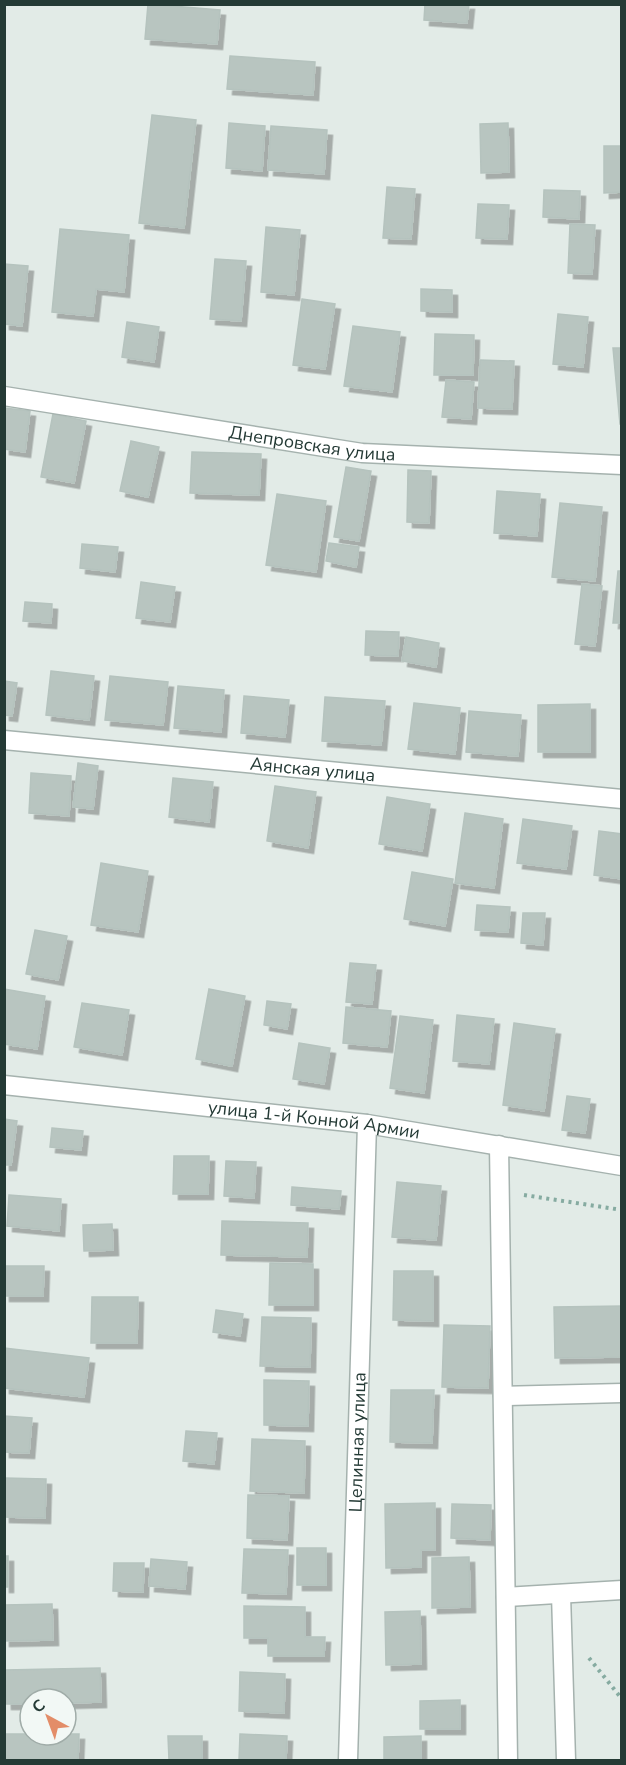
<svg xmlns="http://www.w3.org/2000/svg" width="626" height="1765" font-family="'Nunito Sans',sans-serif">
	<defs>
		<filter id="shadow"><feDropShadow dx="5.5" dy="5.5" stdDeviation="0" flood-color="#0004"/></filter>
	</defs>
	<rect width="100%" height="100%" fill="#e2ebe7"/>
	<g fill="#b8c5c0" stroke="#b5c3be" stroke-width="1.5" filter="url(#shadow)">
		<path d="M148,4L220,10L217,44L145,39Z"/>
		<path d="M425,4H469L467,23L424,20Z"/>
		<path d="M230,56L315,62L313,95L227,89Z"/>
		<path d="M152,115L196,120L184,228L139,223Z"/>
		<path d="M229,123L265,126L262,171L226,168Z"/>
		<path d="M508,123L509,172L481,173L480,124Z"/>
		<path d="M271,126L327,130L324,174L268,170Z"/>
		<path d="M604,146H622V192L604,193Z"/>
		<path d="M387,187L415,189L411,239L383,238Z"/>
		<path d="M544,190L580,191L579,219L543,217Z"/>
		<path d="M478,204L509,205L507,239L476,238Z"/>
		<path d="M570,224L595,225L592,274L568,273Z"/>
		<path d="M266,227L300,230L294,295L261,292Z"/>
		<path d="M60,229L129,235L124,292L96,289L93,316L52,312Z"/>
		<path d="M215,259L246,261L241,321L210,319Z"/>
		<path d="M4,264L28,266L22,326L4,324Z"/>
		<path d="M421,289L452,290V312L421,311Z"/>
		<path d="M302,299L335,304L325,369L293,365Z"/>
		<path d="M558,314L588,317L583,367L553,364Z"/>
		<path d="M127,322L159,327L154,362L122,357Z"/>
		<path d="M353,326L400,332L392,392L344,386Z"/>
		<path d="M435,334L474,335L473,375H434Z"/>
		<path d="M613,348H622V424H620Z"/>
		<path d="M480,360L514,361L512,409L478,408Z"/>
		<path d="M446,380L474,382L471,419L442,417Z"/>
		<path d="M4,408L30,411L25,452L4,449Z"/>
		<path d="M53,414L86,421L74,483L41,477Z"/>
		<path d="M131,441L159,447L148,497L120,491Z"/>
		<path d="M192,452L261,454L259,495L190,493Z"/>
		<path d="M346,467L371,471L359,541L334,537Z"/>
		<path d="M408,470L431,471L429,523L407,522Z"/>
		<path d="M497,491L540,494L537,536L494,533Z"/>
		<path d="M277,494L326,501L316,572L266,565Z"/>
		<path d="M560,503L602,507L595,581L552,577Z"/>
		<path d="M329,543L359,547L356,567L326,561Z"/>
		<path d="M82,544L118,547L115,572L80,568Z"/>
		<path d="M618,571H622V623H613Z"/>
		<path d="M141,582L175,587L170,622L136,618Z"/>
		<path d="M582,584L602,586L595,646L575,644Z"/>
		<path d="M25,602L52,604L51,623L23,621Z"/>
		<path d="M366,631L399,632L398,656L365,655Z"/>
		<path d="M406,637L439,643L436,667L402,661Z"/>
		<path d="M51,671L94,676L89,720L46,715Z"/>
		<path d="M110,676L168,682L163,725L105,720Z"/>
		<path d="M4,681L17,683L12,716L4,715Z"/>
		<path d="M178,686L224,690L221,732L174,728Z"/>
		<path d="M244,696L289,700L285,737L241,733Z"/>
		<path d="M325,697L385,701L381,745L322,741Z"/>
		<path d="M414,703L460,708L455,754L408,749Z"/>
		<path d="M590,704V752H538V705Z"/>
		<path d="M469,711L521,715L518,756L466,752Z"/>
		<path d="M78,763L98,766L93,809L73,807Z"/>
		<path d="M31,773L71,776L69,816L29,813Z"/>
		<path d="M173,778L213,782L209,822L169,817Z"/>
		<path d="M275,786L316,792L308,848L267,841Z"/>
		<path d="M387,797L430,804L422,851L379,844Z"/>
		<path d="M465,813L503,819L494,888L455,883Z"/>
		<path d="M523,819L572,826L566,869L517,863Z"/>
		<path d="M599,831L622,834V879L594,875Z"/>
		<path d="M101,863L148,871L138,932L91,925Z"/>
		<path d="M412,872L453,879L445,926L404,919Z"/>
		<path d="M477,905L510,907L508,932L475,930Z"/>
		<path d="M523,913H545L543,945L521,943Z"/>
		<path d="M35,930L67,936L58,980L26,974Z"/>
		<path d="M350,963L376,965L372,1004L346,1002Z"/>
		<path d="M4,989L45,996L37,1049L4,1044Z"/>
		<path d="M209,989L245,996L232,1066L196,1059Z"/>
		<path d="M267,1001L291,1004L287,1029L264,1025Z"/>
		<path d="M82,1003L129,1010L122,1055L74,1047Z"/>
		<path d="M346,1007L391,1011L387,1047L343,1043Z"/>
		<path d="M457,1015L494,1019L489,1064L453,1061Z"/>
		<path d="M400,1016L433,1020L424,1093L390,1088Z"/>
		<path d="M514,1023L555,1029L544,1111L503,1105Z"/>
		<path d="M299,1043L330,1048L324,1084L293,1079Z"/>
		<path d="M567,1096L590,1099L585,1133L562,1130Z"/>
		<path d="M4,1119L17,1121L11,1165H4Z"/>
		<path d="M52,1128L83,1131L81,1150L50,1147Z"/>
		<path d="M174,1156H209L208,1194H173Z"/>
		<path d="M226,1161L256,1162L254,1198L224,1196Z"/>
		<path d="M397,1182L441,1186L436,1240L392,1237Z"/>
		<path d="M292,1187L341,1191L339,1209L291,1205Z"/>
		<path d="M9,1195L61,1199L59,1231L7,1226Z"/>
		<path d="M222,1221L308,1223L307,1257L221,1255Z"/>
		<path d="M112,1224L113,1250L84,1251L83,1225Z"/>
		<path d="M270,1263L313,1264V1305H269Z"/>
		<path d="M4,1266H44L43,1296H4Z"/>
		<path d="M394,1271H433V1321L393,1320Z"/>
		<path d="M92,1297H138L137,1343H91Z"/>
		<path d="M622,1306V1357L555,1358L554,1307Z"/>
		<path d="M216,1310L243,1314L240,1336L213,1332Z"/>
		<path d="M262,1317L311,1318L310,1367L260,1366Z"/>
		<path d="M444,1325L490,1326L488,1388L442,1387Z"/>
		<path d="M4,1348L89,1358L84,1397L4,1388Z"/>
		<path d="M264,1380L309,1381L308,1426L264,1425Z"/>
		<path d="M391,1390H434L432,1443L390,1442Z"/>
		<path d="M4,1416L32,1418L29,1453L4,1452Z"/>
		<path d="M186,1431L217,1433L214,1464L183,1461Z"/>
		<path d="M252,1439L305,1441L304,1493L250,1491Z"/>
		<path d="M4,1478L46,1479L45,1518L4,1517Z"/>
		<path d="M248,1495L289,1496L287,1540L247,1538Z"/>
		<path d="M435,1503V1550H421V1567L386,1568L385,1504Z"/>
		<path d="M452,1504L491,1505L490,1540L451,1538Z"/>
		<rect x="297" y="1548" width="29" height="37"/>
		<path d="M244,1549L288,1550L286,1594L242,1593Z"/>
		<rect x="4" y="1556" width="4" height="31"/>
		<path d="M469,1557L470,1607L432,1608V1558Z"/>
		<path d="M151,1559L187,1562L185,1589L149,1586Z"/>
		<path d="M114,1563H144L143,1592L113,1591Z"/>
		<path d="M52,1604L53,1640L4,1641V1605Z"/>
		<path d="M244,1606L305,1607V1637H325L324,1656H268V1638H244Z"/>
		<path d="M420,1611L421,1664L386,1665L385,1612Z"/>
		<path d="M100,1668L101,1702L66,1703V1699H30V1704H6L5,1670Z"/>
		<path d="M240,1672L285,1674L284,1713L239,1711Z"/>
		<path d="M460,1700V1729H420V1701Z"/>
		<path d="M4,1734H79L78,1760H4Z"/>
		<path d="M240,1734L287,1736L286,1760H239Z"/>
		<path d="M168,1736H202V1760H169Z"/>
		<path d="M421,1736V1760H384V1737Z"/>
	</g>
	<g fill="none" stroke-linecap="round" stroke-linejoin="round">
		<g stroke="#a5b2ae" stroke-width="21">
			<g id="minor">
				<path id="s1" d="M4,396L362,453L622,465"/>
				<path id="s2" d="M4,740L622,799"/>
				<path id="s3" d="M4,1085L367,1124L622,1166"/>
				<path d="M499,1145L508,1760"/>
				<path d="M503,1396L622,1393"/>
				<path d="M561,1594L566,1760"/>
				<path d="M506,1597L622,1590"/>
				<path id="s4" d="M348,1760L367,1124"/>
			</g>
		</g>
		<g stroke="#86aba1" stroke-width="4" stroke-dasharray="3 4.5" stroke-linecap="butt">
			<path d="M524,1195L622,1210"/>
			<path d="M589,1658L622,1699"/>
		</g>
		<use href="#minor" stroke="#fff" stroke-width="18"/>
	</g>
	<g text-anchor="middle" stroke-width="6" stroke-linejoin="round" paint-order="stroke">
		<g font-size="18" fill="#243a35" stroke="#f2f8f5">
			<text dy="6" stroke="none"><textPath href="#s1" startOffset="312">Днепровская улица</textPath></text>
			<text dy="6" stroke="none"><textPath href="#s2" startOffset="310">Аянская улица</textPath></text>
			<text dy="6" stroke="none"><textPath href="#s3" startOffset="312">улица 1-й Конной Армии</textPath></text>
			<text dy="6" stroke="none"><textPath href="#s4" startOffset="318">Целинная улица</textPath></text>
		</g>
	</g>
	<rect width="626" height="1765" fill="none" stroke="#243a35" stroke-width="12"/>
	<g transform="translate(48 1717) rotate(319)"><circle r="28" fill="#f2f8f5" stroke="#a0aca8" stroke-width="1.5"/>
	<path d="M0-4.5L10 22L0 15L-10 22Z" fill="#e38d68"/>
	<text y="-9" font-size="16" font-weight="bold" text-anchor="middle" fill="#243a35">С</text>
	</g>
</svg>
